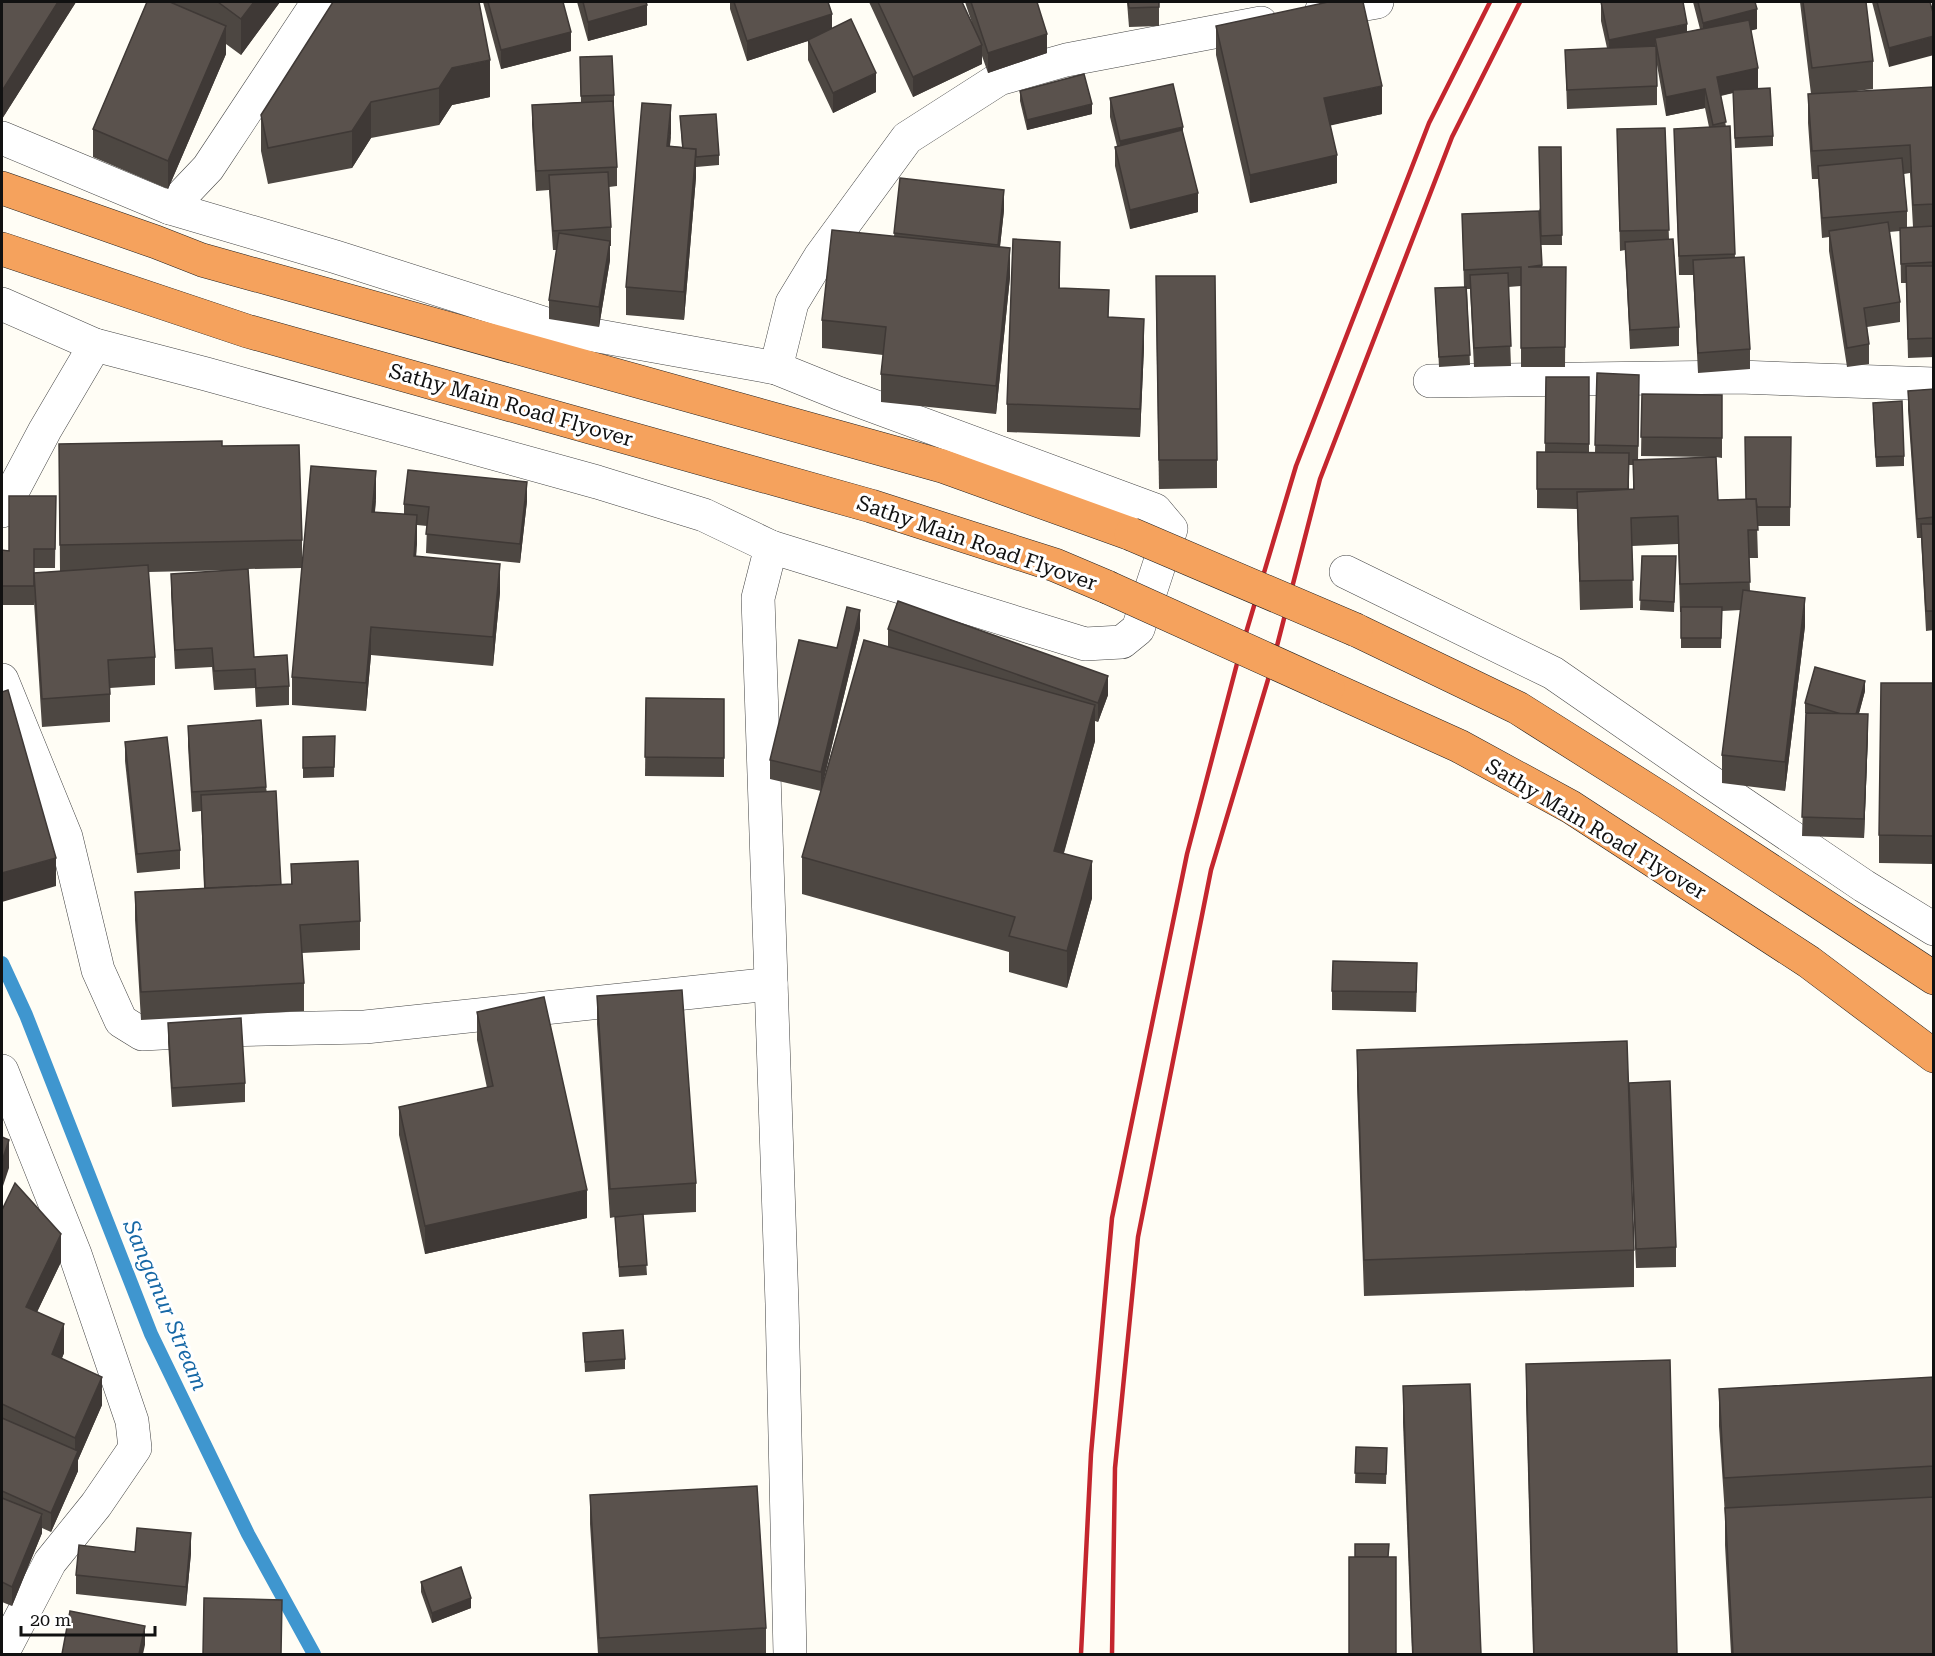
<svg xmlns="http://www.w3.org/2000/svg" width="1935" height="1656" font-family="'Roboto Serif',serif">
	<rect width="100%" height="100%" fill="#fffdf5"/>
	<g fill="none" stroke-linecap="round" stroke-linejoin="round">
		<path stroke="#3f96cf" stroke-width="14" d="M2,963L26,1015L151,1334L248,1534L314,1654"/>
		<g stroke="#444" stroke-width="34">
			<g id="minor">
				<path d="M1321,12L1377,2"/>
				<path d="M2,138L170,208L336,257L565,330L776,368L838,393L1155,510L1171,529L1138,629L1122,642L1085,644L771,547L704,515L597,482L206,374L95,345L2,304"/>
				<path d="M170,208L208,168L318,2"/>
				<path d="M776,368L792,303L820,257L907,138L999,79L1066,60L1261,23"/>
				<path d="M1430,381L1739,377L1934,384"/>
				<path d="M2,511L45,430L95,345"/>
				<path d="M771,547L758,598L782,1304L790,1654"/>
				<path d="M1346,572L1553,673L1709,781L1864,886L1934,929"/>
				<path d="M2,680L66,837L98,970L121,1021L142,1034L221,1030L365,1027L771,984"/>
				<path d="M2,1071L75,1254L132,1421L135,1448L96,1505L50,1562L2,1654"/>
			</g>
		</g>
		<g stroke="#222" stroke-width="34">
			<g id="highway">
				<path d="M2,188L156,242L202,260L942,466L1131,534"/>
				<path d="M2,249L247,331L871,506L1055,565L1107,587"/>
				<path d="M1356,630L1518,708L1665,801L1934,978"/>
				<path d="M1328,687L1459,746L1571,807L1809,962L1934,1056"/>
			</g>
		</g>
		<use href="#minor" stroke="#fff" stroke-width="33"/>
		<use href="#highway" stroke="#f5a25d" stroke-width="33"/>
		<g stroke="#c4262e" stroke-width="4.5">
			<path d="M1081,1654L1091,1454L1112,1218L1187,854L1239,656L1296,466L1429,123L1490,2"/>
			<path d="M1112,1654L1115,1468L1138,1237L1211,870L1270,673L1320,479L1452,137L1520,2"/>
		</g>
		<g stroke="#222" stroke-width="34" stroke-linecap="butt">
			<g id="highway-bridge">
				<path d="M1131,534L1356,630"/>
				<path d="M1107,587L1328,687"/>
			</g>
		</g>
		<use href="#highway-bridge" stroke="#f5a25d" stroke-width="33"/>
	</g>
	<g fill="#4d4742" fill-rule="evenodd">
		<path d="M2,2H76L2,119Z"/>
		<path d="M147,2H280L241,55L226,44V54L168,189L93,157V129Z"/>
		<path d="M333,2L490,97L452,105L439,125L371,138L352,168L268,184L261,151V115Z"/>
		<path d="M483,2H563L571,51L501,69Z"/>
		<path d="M577,2H646L647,25L588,41Z"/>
		<path d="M730,2H828L832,29L876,92L833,113L808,60V41L747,61L730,9Z"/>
		<path d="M869,2H962L972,23L965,2H1037L1047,53L988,73L982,56V64L913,97Z"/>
		<path d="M1127,2H1159V26L1129,27Z"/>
		<path d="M1601,2L1687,32L1700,29L1693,2H1755L1757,29L1751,30L1758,88L1753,89L1773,136V146L1735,148L1733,93L1721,96L1726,127L1730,126L1735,257L1750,349V369L1698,373L1693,275H1679L1674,129L1709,127L1705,108L1666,116L1657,65V105L1567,109L1565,50L1607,48L1601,21Z"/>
		<path d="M1800,2H1866L1873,61V89L1848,92L1934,87V357L1908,358L1906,283H1901L1900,231L1889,232L1900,302V322L1867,327L1869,344V364L1847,367L1829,251V237L1822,238L1818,179H1812L1808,123V94H1811ZM1910,173L1913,227L1907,228V211L1904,174Z"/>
		<path d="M1872,2H1930L1889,67Z"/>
		<path d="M1216,26L1382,114L1330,125L1337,183L1250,203L1216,55Z"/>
		<path d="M580,57L614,95V105H613L617,167V186L609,187L611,227V246H610V260L599,327L549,319V300L557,250H553L549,190L536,191L532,124V105L581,102Z"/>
		<path d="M1020,91L1092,114L1027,130L1020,101Z"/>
		<path d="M1110,98L1183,133L1198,212L1130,229L1115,166V147L1117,146L1110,117Z"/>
		<path d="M680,116L719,155V165L696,167V177L684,320L626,315V287L671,134L670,146L682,147Z"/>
		<path d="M1665,128L1669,239L1679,327V346L1630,349L1625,250L1620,251L1617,129Z"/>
		<path d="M1561,147L1562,245H1541L1542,267H1566L1565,367H1521V286L1508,287L1511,366L1474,367L1470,289H1467L1470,365L1439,367L1435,288L1464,287L1462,214L1539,211Z"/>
		<path d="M900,178L1004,210L1000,247L1010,277L996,414L881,402V374L883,355L822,348V320L894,236Z"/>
		<path d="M1060,270V288L1109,317L1144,347L1140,437L1007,432V404Z"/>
		<path d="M1156,305L1217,460V488L1159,489Z"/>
		<path d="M1597,373L1639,394L1638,460L1710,457L1641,456L1642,394L1722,395V458L1716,457L1718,500L1746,499L1791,437L1790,526H1757L1758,558H1749L1750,591L1805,626L1785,791L1722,783V755L1741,610L1722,611L1721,648H1681V612H1680L1678,544L1632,546L1633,608L1580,610L1577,509L1537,508V452H1545L1546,377H1589V452H1595ZM1629,465H1633V489H1629Z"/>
		<path d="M1934,389V630L1926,631L1921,538H1917L1908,410V391Z"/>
		<path d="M1873,413L1904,456V466L1876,467Z"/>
		<path d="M59,444L222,446L302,540V568L248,569L254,657L289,686V705L256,707L255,688L214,690L212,667L175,669L171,593V574L236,570L148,572L155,657V685L110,688V722L42,727L34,602V605H2V550L9,551L56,496L55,568H34V573L60,571Z"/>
		<path d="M376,499L375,512L404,514V504L527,501L520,563L426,553L427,526L417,525L416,557L500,592L493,666L371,655L366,711L292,705V677Z"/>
		<path d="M1642,556H1676L1674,612L1640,610Z"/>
		<path d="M860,629L821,791L770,779V760Z"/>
		<path d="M888,629L1108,695L1098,722L1095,721V741L1064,853L1092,898L1067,988L1009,972V952L802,894V857L888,647Z"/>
		<path d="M1934,683V864L1879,863V835Z"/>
		<path d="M1865,691L1859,714L1868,734L1864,838L1802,836L1806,713H1805V703Z"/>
		<path d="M646,698L724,699V777L645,776Z"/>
		<path d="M188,726L266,787L281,885L291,884V864L360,921V950L302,953L304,983V1011L141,1020L135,920V892L204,888L201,811L192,812L188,746Z"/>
		<path d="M335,736L334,777L303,778V737Z"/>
		<path d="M125,742L180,850V869L137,873L125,761Z"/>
		<path d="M1417,982L1416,1012L1332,1010V991Z"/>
		<path d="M597,996L696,1183V1212L643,1215L647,1275L619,1277L615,1217L610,1218L597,1024Z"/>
		<path d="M477,1012L587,1218L425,1254L399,1135V1107L487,1088L477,1040Z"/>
		<path d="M168,1023L245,1083V1102L172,1107L168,1042Z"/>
		<path d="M1357,1050L1629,1095L1676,1247V1267L1636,1268L1631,1153L1634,1250V1287L1364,1296L1357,1086Z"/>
		<path d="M2,1210L61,1262L37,1312L64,1353L62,1358L102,1405L78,1460V1471L51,1532L42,1528V1533L12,1606L2,1602Z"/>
		<path d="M583,1333L625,1359V1369L585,1372Z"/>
		<path d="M1526,1364L1677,1654H1533L1526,1401Z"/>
		<path d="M1934,1377V1654H1731L1725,1545V1515L1719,1426V1389Z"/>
		<path d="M1403,1386L1481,1654H1412L1403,1423Z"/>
		<path d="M1356,1447L1387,1448L1386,1484L1355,1483Z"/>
		<path d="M590,1495L766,1628V1654H598L590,1524Z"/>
		<path d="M135,1552L191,1553L186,1606L76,1594V1575Z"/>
		<path d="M421,1582L471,1608L432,1623L421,1592Z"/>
	</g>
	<g fill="#3f3936">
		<path d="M58,2H76L2,119V91Z"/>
		<path d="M254,2H280L241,55V19Z"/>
		<path d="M647,5V25L588,41V22Z"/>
		<path d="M1757,9V29L1703,43V23Z"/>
		<path d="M832,14V33L747,61V41Z"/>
		<path d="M1687,24V43L1655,38V50L1609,59V40Z"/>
		<path d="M226,26V54L168,189V161Z"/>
		<path d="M571,32V51L501,69V50Z"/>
		<path d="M1047,34V53L988,73V53Z"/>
		<path d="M1934,36V55L1889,67V48Z"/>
		<path d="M982,45V64L913,97V77Z"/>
		<path d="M490,60V97L452,105L439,125V88L452,68Z"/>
		<path d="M1758,68V88L1717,96V77Z"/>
		<path d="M876,73V92L833,113V93Z"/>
		<path d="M1382,86V114L1324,127V98Z"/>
		<path d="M1705,89V108L1666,116V97Z"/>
		<path d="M371,102V138L352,168V131Z"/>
		<path d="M1092,104V114L1027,130V120Z"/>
		<path d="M671,105V134L667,175V146Z"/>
		<path d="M1183,127V147L1120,160V141Z"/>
		<path d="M696,149V177L684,320V292Z"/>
		<path d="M1337,155V183L1250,203V175Z"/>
		<path d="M1004,190V210L998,264V245Z"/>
		<path d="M1198,193V212L1130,229V210Z"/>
		<path d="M610,241V260L599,327V307Z"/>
		<path d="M1010,248V277L996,414V386Z"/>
		<path d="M1144,319V347L1140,437V409Z"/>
		<path d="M376,471V499L372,540V512Z"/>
		<path d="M527,482V501L520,563V544Z"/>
		<path d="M417,515V544L414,585V556Z"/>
		<path d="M500,564V592L493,666V637Z"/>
		<path d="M1805,598V626L1785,791V762Z"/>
		<path d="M860,610V629L821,791V772Z"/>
		<path d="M371,627V655L366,711V683Z"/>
		<path d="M1108,676V695L1098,722V703Z"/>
		<path d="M1865,681V691L1855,727V718Z"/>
		<path d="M1095,705V741L1054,887V851Z"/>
		<path d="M1868,714V734L1864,838V819Z"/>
		<path d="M56,858V886L2,902V873Z"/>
		<path d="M1092,861V898L1067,988V951Z"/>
		<path d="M9,1140V1168L2,1189V1161Z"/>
		<path d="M587,1190V1218L425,1254V1226Z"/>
		<path d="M61,1234V1262L26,1335V1307Z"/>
		<path d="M64,1324V1353L52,1382V1354Z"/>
		<path d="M102,1377V1405L78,1460V1471L51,1532V1513L75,1458V1438Z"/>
		<path d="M42,1514V1533L12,1606V1587Z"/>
		<path d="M191,1533V1553L186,1606V1587Z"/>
		<path d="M471,1598V1608L432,1623V1613Z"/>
		<path d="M145,1626V1645L143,1654H139Z"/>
	</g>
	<g fill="#5a524d" stroke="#3f3936" stroke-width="1.5">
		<path d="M2,2H58L2,91Z"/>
		<path d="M147,2H170L226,26L168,161L93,129Z"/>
		<path d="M218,2H254L241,19Z"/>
		<path d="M333,2H479L490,60L452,68L439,88L371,102L352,131L268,148L261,115Z"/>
		<path d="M488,2H563L571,32L501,50Z"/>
		<path d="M583,2H646L647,5L588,22Z"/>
		<path d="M734,2H828L832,14L747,41Z"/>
		<path d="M878,2H962L982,45L913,77Z"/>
		<path d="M971,2H1037L1047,34L988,53Z"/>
		<path d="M1128,2H1159V7L1129,8Z"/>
		<path d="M1328,2H1363L1382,86L1324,98L1337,155L1250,175L1216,26Z"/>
		<path d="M1601,2H1683L1687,24L1609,40Z"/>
		<path d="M1698,2H1755L1757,9L1703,23Z"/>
		<path d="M1803,2H1866L1873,61L1812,68Z"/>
		<path d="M1877,2H1930L1934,16V36L1889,48Z"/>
		<path d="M851,19L876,73L833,93L808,40Z"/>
		<path d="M1749,20L1758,68L1717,77L1726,122L1713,125L1705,89L1666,97L1655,38Z"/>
		<path d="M1656,46L1657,86L1567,90L1565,50Z"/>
		<path d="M612,56L614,95L581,96L580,57Z"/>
		<path d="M1084,74L1092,104L1027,120L1020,91Z"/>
		<path d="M1173,84L1183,127L1120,141L1110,98Z"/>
		<path d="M1934,87V204L1913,205L1910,145L1812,151L1808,94Z"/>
		<path d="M1770,88L1773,136L1735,138L1733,90Z"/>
		<path d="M613,101L617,167L536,171L532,105Z"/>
		<path d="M642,103L671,105L667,146L696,149L684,292L626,287Z"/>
		<path d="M716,114L719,155L696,157V149L683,148L680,116Z"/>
		<path d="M1730,126L1735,254L1679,256L1674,129Z"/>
		<path d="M1665,128L1669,230L1620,231L1617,129Z"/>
		<path d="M1182,130L1198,193L1130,210L1115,147Z"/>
		<path d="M1539,147H1561L1562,235L1541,236Z"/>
		<path d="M1902,158L1907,211L1822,218L1818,166Z"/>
		<path d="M608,172L611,227L553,231L549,175Z"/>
		<path d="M900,178L1004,190L998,245L894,233Z"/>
		<path d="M1539,211L1542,265L1528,267H1566L1565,347L1521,348V267L1464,270L1462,214Z"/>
		<path d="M1888,222L1900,302L1864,308L1869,344L1847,348L1829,231Z"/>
		<path d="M1934,226V262L1901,264L1900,228Z"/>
		<path d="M832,230L1010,248L996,386L881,374L886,327L822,320Z"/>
		<path d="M559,233L610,241L599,307L549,300Z"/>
		<path d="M1013,239L1060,242L1059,288L1109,290L1108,317L1144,319L1140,409L1007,404Z"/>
		<path d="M1673,239L1679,327L1630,330L1625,242Z"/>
		<path d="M1744,257L1750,349L1698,353L1693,260Z"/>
		<path d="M1906,266H1934V338L1908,339Z"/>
		<path d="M1508,273L1511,346L1474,348L1470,275Z"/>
		<path d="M1156,276H1215L1217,460H1159Z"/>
		<path d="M1466,287L1470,355L1439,357L1435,288Z"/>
		<path d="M1597,373L1639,375L1638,446L1595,445Z"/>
		<path d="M1546,377H1589V444L1545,443Z"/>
		<path d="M1934,389V517L1917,519L1908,391Z"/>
		<path d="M1642,394L1722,395V438L1641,437Z"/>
		<path d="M1902,401L1904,456L1876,457L1873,403Z"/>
		<path d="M1745,437H1791L1790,507H1757L1756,499H1746Z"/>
		<path d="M222,441V446L299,445L302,540L60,545L59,444Z"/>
		<path d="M1537,452L1629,453L1628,489H1537Z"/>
		<path d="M1716,457L1718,500L1756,499L1758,530H1748L1750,582L1680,584L1678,516L1631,518L1633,580L1580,581L1577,492L1634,489L1633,460Z"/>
		<path d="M311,466L376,471L372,512L417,515L414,556L500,564L493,637L371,627L366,683L292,677Z"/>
		<path d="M408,470L527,482L520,544L426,534L429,507L404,504Z"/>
		<path d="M9,496H56L55,549H34V586H2V550L9,551Z"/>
		<path d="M1921,524H1934V611H1926Z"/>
		<path d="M1642,556H1676L1674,602L1640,600Z"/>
		<path d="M148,565L155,657L108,660L110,694L42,699L34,573Z"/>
		<path d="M248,569L254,657L287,655L289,686L256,688L255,669L214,671L212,648L175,650L171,574Z"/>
		<path d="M1743,590L1805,598L1785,762L1722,755Z"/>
		<path d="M898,601L1108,676L1098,703L888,629Z"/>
		<path d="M847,607L860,610L821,772L770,760L799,640L837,648Z"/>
		<path d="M1681,607H1722L1721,638H1681Z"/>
		<path d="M864,640L1095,705L1054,851L1092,861L1067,951L1009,936L1015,917L802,857Z"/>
		<path d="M1815,667L1865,681L1856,714H1841L1805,703Z"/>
		<path d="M1881,683H1934V836L1879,835Z"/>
		<path d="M8,690L56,858L2,873V692Z"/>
		<path d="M646,698L724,699V758L645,757Z"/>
		<path d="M1806,713L1868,714L1864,819L1802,817Z"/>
		<path d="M261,720L266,787L192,792L188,726Z"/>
		<path d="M335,736L334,767L303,768V737Z"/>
		<path d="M167,737L180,850L137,854L125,742Z"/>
		<path d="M276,791L281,885L205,888L201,795Z"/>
		<path d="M358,861L360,921L300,925L304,983L141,992L135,892L292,884L291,864Z"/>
		<path d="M1333,961L1417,963L1416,992L1332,991Z"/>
		<path d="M682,990L696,1183L610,1189L597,996Z"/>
		<path d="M544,997L587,1190L425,1226L399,1107L493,1086L477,1012Z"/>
		<path d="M241,1018L245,1083L172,1088L168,1023Z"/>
		<path d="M1627,1041L1634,1250L1364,1260L1357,1050Z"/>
		<path d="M1670,1081L1676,1247L1636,1249L1629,1083Z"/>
		<path d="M2,1137L9,1140L2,1161Z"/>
		<path d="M15,1183L61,1234L26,1307L64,1324L52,1354L102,1377L75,1438L2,1404V1210Z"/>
		<path d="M643,1214L647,1265L619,1267L615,1217Z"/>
		<path d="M623,1330L625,1359L585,1362L583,1333Z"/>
		<path d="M1670,1360L1677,1654H1534L1526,1364Z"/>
		<path d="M1934,1377V1466L1724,1478L1719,1389Z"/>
		<path d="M1470,1384L1481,1654H1413L1403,1386Z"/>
		<path d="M2,1418L78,1451L51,1513L2,1491Z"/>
		<path d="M1356,1447L1387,1448L1386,1474L1355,1473Z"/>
		<path d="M757,1486L766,1628L599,1638L590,1495Z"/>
		<path d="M1934,1497V1654H1733L1725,1508Z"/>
		<path d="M2,1498L42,1514L12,1587L2,1582Z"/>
		<path d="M137,1528L191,1533L186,1587L76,1575L79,1545L135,1552Z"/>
		<path d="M1355,1544H1389L1388,1557H1355Z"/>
		<rect x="1349" y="1557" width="47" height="97"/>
		<path d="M461,1567L471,1598L432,1613L421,1582Z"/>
		<path d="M204,1598L282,1600L281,1654H203Z"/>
		<path d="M70,1611L145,1626L139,1654H62Z"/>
	</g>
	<g text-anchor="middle" stroke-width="6" stroke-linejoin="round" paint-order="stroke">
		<g font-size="21" fill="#111" stroke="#fff">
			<text transform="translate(511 405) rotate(16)" y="7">Sathy Main Road Flyover</text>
			<text transform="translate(977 543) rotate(19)" y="7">Sathy Main Road Flyover</text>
			<text transform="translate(1596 829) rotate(31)" y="7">Sathy Main Road Flyover</text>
		</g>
		<g font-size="22" font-style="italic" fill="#1768a6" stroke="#fff">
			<text transform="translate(166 1305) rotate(67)" y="8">Sanganur Stream</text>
		</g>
	</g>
	<rect width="1935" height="1656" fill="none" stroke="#111111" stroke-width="6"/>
	<path d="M21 1626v9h134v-9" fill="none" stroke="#111111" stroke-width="3"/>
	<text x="30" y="1626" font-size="18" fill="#111111" stroke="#ffffff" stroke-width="4.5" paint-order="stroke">20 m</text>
</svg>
